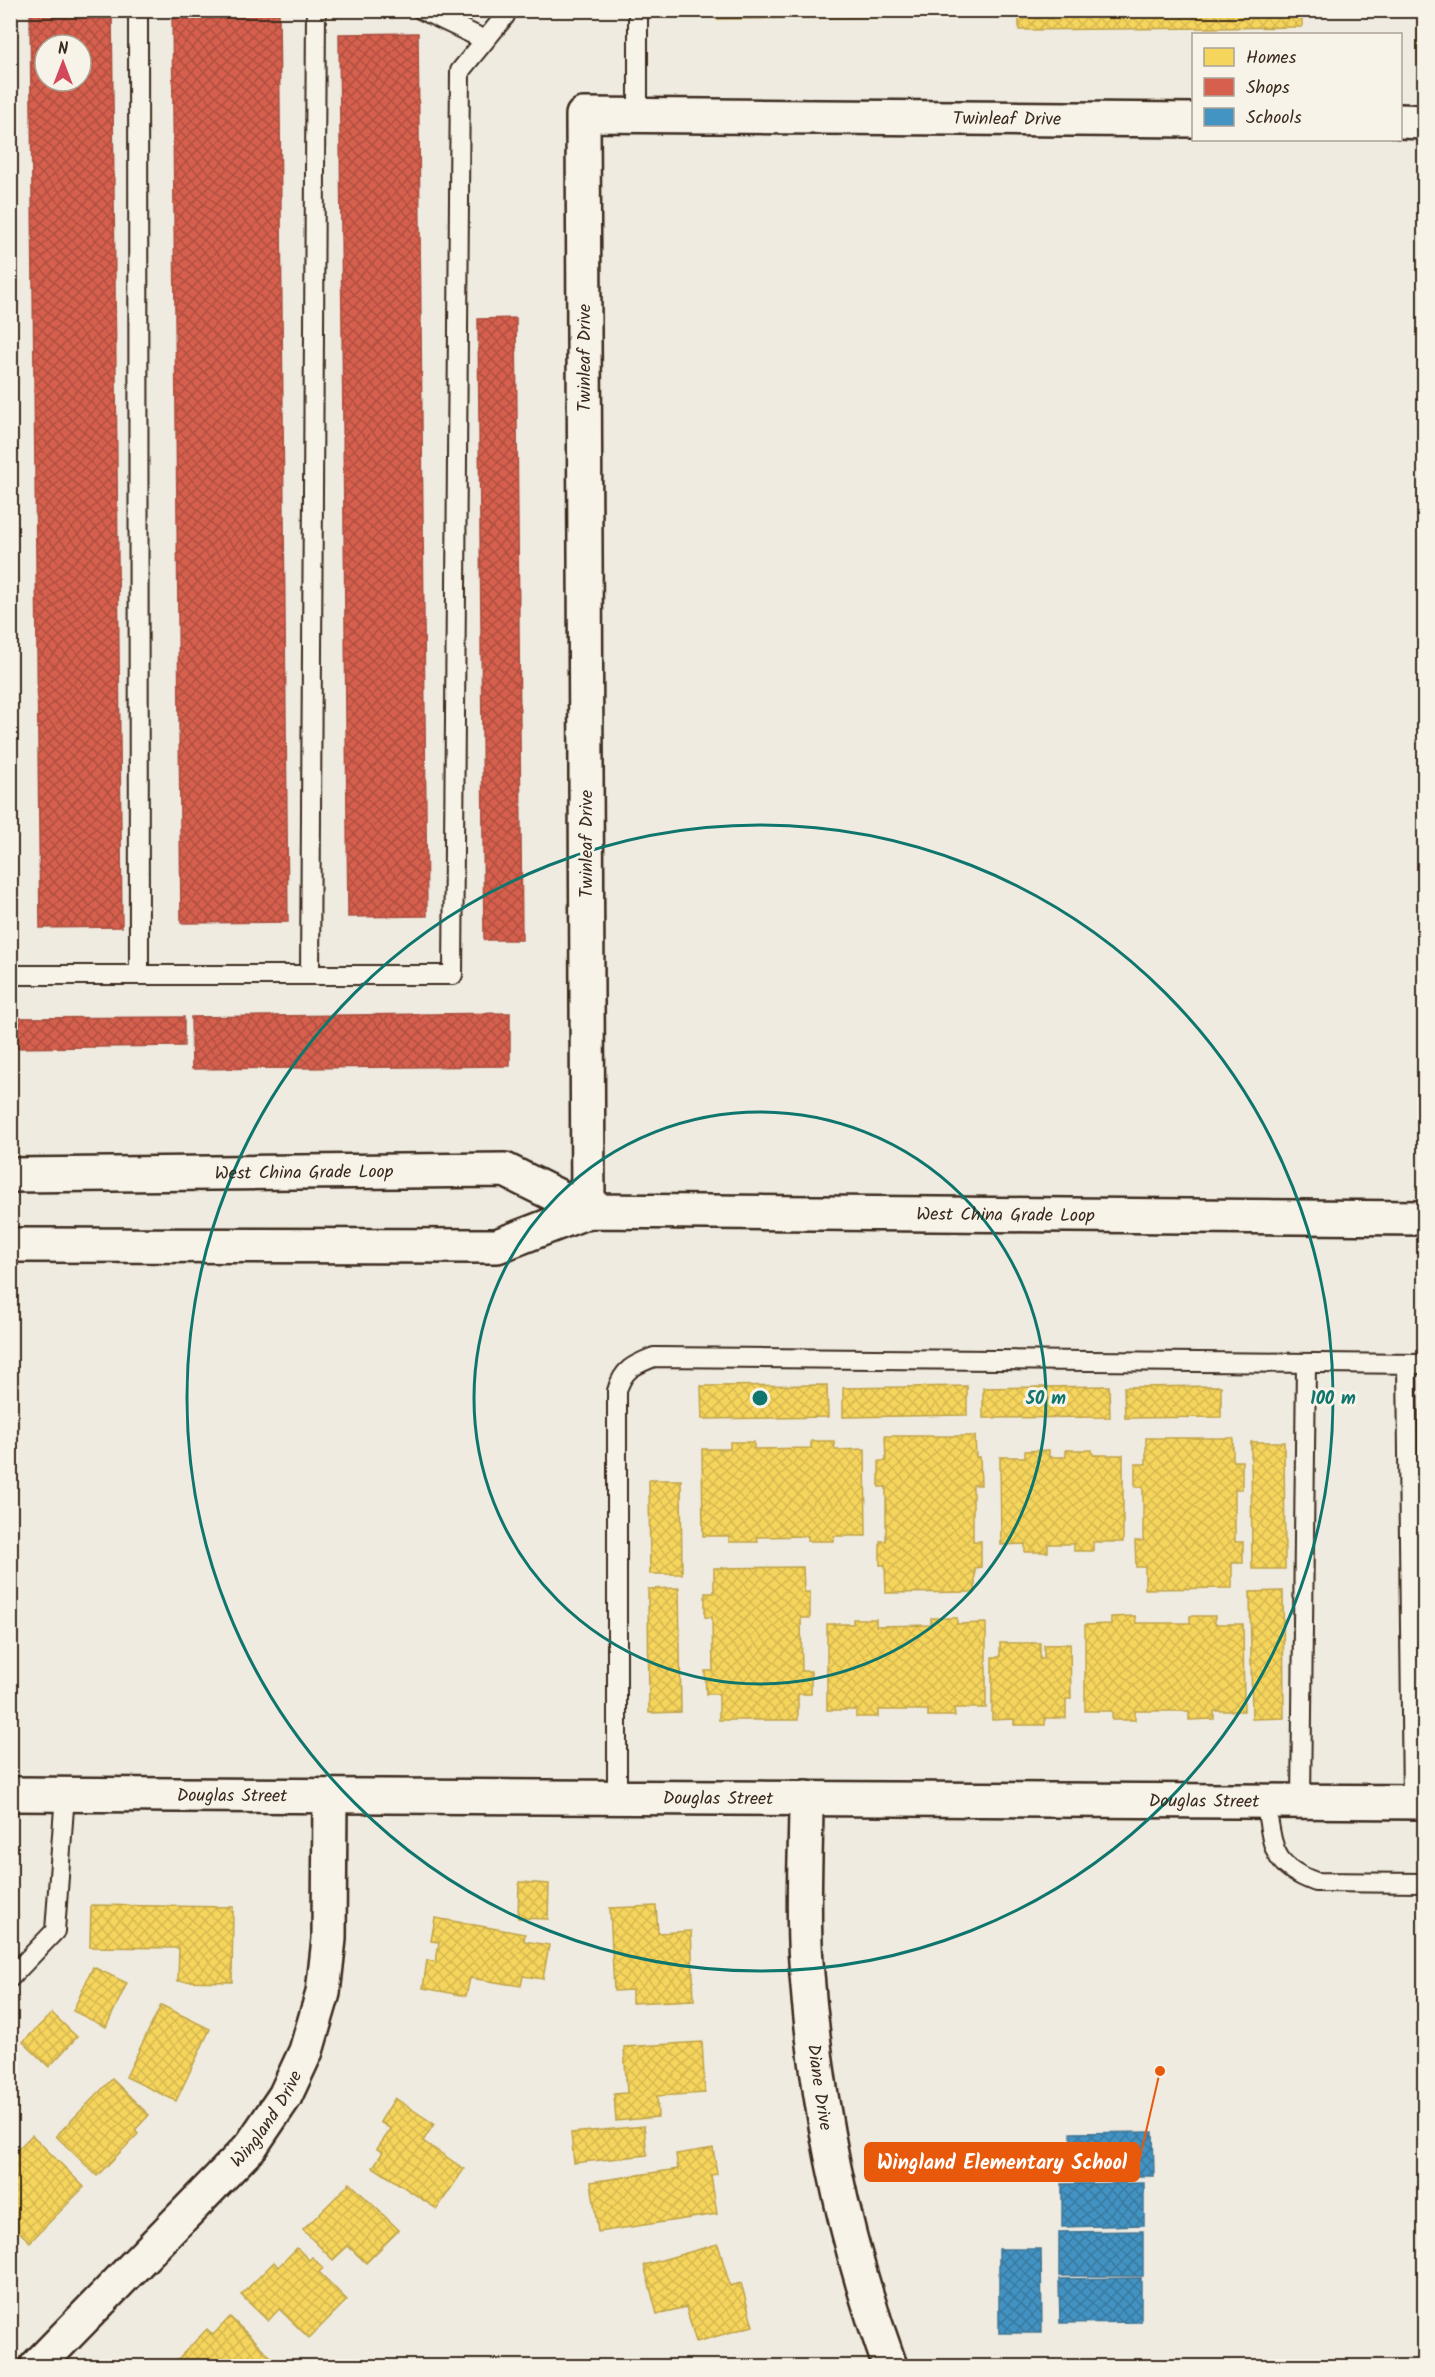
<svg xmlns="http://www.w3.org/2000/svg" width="1435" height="2377" font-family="Kalam,sans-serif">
	<defs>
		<pattern id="homes-cross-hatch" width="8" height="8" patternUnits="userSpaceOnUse" patternTransform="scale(1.5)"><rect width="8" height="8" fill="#f6d55c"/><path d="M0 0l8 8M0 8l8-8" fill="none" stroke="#d4b750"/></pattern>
		<pattern id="shops-cross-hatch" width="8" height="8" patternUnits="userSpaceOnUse" patternTransform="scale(1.5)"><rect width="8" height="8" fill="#d6604d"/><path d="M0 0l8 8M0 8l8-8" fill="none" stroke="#af4f3f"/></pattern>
		<pattern id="schools-cross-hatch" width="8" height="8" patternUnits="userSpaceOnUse" patternTransform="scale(1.5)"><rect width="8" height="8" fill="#4393c3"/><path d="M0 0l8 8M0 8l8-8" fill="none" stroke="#39789e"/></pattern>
	</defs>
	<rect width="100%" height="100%" fill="#efebe0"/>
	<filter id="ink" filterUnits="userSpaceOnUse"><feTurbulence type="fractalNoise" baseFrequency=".0167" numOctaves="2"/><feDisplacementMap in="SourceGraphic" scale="12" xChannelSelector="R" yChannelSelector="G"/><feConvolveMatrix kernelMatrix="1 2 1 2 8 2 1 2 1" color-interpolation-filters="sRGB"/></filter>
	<g filter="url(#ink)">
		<g fill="url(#homes-cross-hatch)" stroke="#bea249" stroke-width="1.5">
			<path d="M716,10H991V16L716,19Z"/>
			<path d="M1019,10H1302V27L1019,30Z"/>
			<rect x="1418" y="10" width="6" height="55"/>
			<path d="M827,1385L828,1417L702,1419L701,1386Z"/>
			<path d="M967,1386V1415L843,1417V1388Z"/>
			<path d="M1109,1386L1110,1417L983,1418V1388Z"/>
			<path d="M1221,1386V1417L1125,1418L1124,1387Z"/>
			<path d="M885,1436H975L976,1457H980L981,1485H973V1541H981V1567L975,1568V1592L886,1593L885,1565H880V1541H886V1487H879V1461H886Z"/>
			<path d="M1146,1438H1233V1461H1242V1489H1235V1542H1243V1563H1232V1588L1145,1589V1567H1136L1135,1541H1143V1487H1135V1464H1146Z"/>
			<path d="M811,1441H834L835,1450L865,1449L866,1536H834V1541H808V1536L757,1537L758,1542H729V1536H703L702,1449H730V1442H754V1449L811,1448Z"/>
			<path d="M1251,1442H1284L1285,1569H1252Z"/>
			<path d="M1049,1450V1457H1066V1450H1092L1093,1455H1123V1542H1093V1551H1074V1544H1048V1552H1025V1544L1001,1545L1000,1457H1025V1451Z"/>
			<path d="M649,1480H681L682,1574H650Z"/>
			<path d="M803,1567L804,1592H810V1618H801L802,1671H811V1694H798V1720H719V1694H706L705,1671H713L712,1617H705V1593H714V1568Z"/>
			<path d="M679,1588L681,1712L649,1713L648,1589Z"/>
			<path d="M1283,1591L1284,1718L1252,1719L1250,1592Z"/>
			<path d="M1135,1616L1136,1623H1190V1616H1215V1624H1243L1244,1711H1214V1719L1189,1720V1711H1135V1720H1112V1711H1085V1625L1111,1624V1617Z"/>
			<path d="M931,1618H957V1624L986,1623V1708H954L955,1716H928V1710H878V1717H856V1710H827V1624H853V1619H876V1626L931,1625Z"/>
			<path d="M1000,1643H1040V1659H1044V1645L1070,1644L1071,1699H1066V1718H1045V1725H1014V1719L992,1720V1657H1000Z"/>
			<path d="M519,1882L549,1884L548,1919L518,1918Z"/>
			<path d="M91,1905L233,1907L232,1982L178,1981L179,1948L90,1947Z"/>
			<path d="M656,1906L658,1933L691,1931L694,2000L632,2003V1990L614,1991L610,1908Z"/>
			<path d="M435,1918L525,1934L524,1941L549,1945L543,1979L523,1976L521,1986L470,1978L466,1996L423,1988L427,1960L436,1962L439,1942L431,1941Z"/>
			<path d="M93,1967L127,1983L106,2027L73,2011Z"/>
			<path d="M161,2005L210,2029L176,2101L126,2077Z"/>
			<path d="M52,2013L77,2037L49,2067L23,2042Z"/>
			<path d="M702,2042L705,2093L657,2096L658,2117L616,2121L614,2094L627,2093L624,2047Z"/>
			<path d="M112,2079L149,2115L135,2130L138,2134L97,2176L56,2136Z"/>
			<path d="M395,2098L434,2124L423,2141L464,2169L437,2209L373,2167L383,2152L377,2149L391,2129L380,2122Z"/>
			<path d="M644,2126L647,2155L574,2163L571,2133Z"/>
			<path d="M32,2135L84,2187L30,2242L10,2223V2157Z"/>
			<path d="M713,2148L717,2174L711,2175L717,2214L598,2232L591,2182L678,2169L676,2154Z"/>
			<path d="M350,2183L399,2230L366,2263L348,2246L333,2260L303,2230Z"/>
			<path d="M718,2244L730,2286L741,2283L753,2326L696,2342L686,2307L657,2314L644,2265Z"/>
			<path d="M297,2248L309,2260L312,2257L323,2268L319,2272L347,2300L309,2338L279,2309L268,2321L241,2295L274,2262L278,2267Z"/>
			<path d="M230,2317L280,2366H180L175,2362L207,2329L213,2335Z"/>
		</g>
		<g fill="url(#shops-cross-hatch)" stroke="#a8503f" stroke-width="1.5" fill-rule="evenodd">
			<path d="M30,10H112L122,927L40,928ZM45,45H81V81H45Z"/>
			<path d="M172,10H279L288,922L181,923Z"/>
			<path d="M532,10H575V14L532,15Z"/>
			<path d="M418,33L427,916L348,917L339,34Z"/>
			<path d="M516,318L522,940H484L478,319Z"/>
			<path d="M510,1013V1066L192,1069L191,1017Z"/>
			<path d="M184,1017V1046L10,1048V1018Z"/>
		</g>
		<g fill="url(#schools-cross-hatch)" stroke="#417492" stroke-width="1.5">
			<path d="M1153,2132L1154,2176H1071V2133Z"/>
			<path d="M1144,2183V2225L1062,2227V2184Z"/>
			<path d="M1143,2231V2276H1059V2232Z"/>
			<path d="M999,2249H1041L1042,2333H999Z"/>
			<path d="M1141,2278V2322L1060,2323L1059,2279Z"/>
		</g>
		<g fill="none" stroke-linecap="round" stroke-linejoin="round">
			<g stroke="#3b2a1e" stroke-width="22">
				<g id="lane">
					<path d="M138,10L139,975"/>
					<path d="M422,10L485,40"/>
					<path d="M638,10V115"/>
					<path d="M10,975H453L460,71L505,16V10"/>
					<path d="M310,975L316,10"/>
					<path d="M1407,1364L1412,1802"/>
					<path d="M617,1797V1391C623,1369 634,1365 654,1357L1424,1364"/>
					<path d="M1265,1801C1274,1846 1269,1865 1316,1882L1424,1883"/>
					<path d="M1301,1801L1306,1363"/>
					<path d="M10,1978L55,1931L65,1794"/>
				</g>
			</g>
			<g stroke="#3b2a1e" stroke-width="38">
				<g id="street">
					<path d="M1400,121L1424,122"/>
					<path id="s1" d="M588,1211L583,115L1194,120"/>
					<path id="s2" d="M37,2366L251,2146L285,2096L306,2051L323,1993L329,1939L330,1796"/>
				</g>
			</g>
			<g stroke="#3b2a1e" stroke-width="38">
				<g id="secondary">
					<path id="s3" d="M10,1175L505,1170L588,1211"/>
					<path id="s4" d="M10,1245L497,1246L588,1211L1424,1218"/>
					<path id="s5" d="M10,1794L1424,1802"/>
					<path id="s6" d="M806,1798C806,1853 802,1908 806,1962C816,2102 842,2235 890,2366"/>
				</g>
			</g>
			<use href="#lane" stroke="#f7f3e8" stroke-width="18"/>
			<use href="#street" stroke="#f7f3e8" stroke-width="33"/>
			<use href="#secondary" stroke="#f7f3e8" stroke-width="33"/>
		</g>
	</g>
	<g fill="none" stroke="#0f766e" stroke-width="3">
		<circle cx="760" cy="1398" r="286"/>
		<circle cx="760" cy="1398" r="573"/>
	</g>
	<g text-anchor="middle" stroke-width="6" stroke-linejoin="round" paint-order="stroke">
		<g font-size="18" fill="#3b2a1e" stroke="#f7f3e8">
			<text dy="6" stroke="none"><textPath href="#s1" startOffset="1520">Twinleaf Drive</textPath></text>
			<text transform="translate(584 358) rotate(-90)" y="6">Twinleaf Drive</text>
			<text transform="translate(586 844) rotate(-90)" y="6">Twinleaf Drive</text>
			<text dy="6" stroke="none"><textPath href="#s3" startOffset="294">West China Grade Loop</textPath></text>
			<text dy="6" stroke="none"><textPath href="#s4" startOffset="1002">West China Grade Loop</textPath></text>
			<text dy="6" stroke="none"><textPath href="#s5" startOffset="222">Douglas Street</textPath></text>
			<text dy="6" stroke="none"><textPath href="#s5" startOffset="708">Douglas Street</textPath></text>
			<text dy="6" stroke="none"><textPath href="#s5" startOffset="1194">Douglas Street</textPath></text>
			<text dy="6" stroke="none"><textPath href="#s6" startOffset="290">Diane Drive</textPath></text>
			<text dy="6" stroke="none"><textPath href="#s2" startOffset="338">Wingland Drive</textPath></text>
		</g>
	</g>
	<circle cx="760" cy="1398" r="9" fill="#0f766e" stroke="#f7f3e8" stroke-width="3"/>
	<g font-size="18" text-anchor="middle" font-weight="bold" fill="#0f766e" stroke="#f7f3e8" stroke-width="6" stroke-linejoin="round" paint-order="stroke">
		<text x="1046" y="1404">50 m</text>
		<text x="1333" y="1404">100 m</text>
	</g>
	<path fill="none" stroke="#e8590c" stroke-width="2" d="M1160 2071L1139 2162"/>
	<circle fill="#e8590c" stroke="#f7f3e8" stroke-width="2" cx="1160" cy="2071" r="6"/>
	<rect fill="#e8590c" stroke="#e8590c" stroke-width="2" x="865" y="2143" width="274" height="38" rx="6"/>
	<g font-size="20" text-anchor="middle" font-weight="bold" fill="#fff">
		<text x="1002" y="2169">Wingland Elementary School</text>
	</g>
	<rect width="1435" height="2377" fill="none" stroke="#f7f3e8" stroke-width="36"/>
	<rect x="18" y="18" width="1399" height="2341" fill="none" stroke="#3b2a1e" stroke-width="2" filter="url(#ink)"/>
	<rect x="1192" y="33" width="210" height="108" fill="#f7f3e8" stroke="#aca397" stroke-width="1.5"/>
	<rect x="1204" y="48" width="30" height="18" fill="#f6d55c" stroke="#aca397" stroke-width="1.5"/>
	<text x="1246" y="63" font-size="18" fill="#3b2a1e">Homes</text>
	<rect x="1204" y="78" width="30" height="18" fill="#d6604d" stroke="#aca397" stroke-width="1.5"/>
	<text x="1246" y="93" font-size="18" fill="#3b2a1e">Shops</text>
	<rect x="1204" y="108" width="30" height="18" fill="#4393c3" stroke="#aca397" stroke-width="1.5"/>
	<text x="1246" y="123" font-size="18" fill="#3b2a1e">Schools</text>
	<g transform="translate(63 63)"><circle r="28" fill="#f7f3e8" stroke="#aca397" stroke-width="1.5"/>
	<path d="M0-4.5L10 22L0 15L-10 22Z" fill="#d1495b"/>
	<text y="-9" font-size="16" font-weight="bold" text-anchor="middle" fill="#3b2a1e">N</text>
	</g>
</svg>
